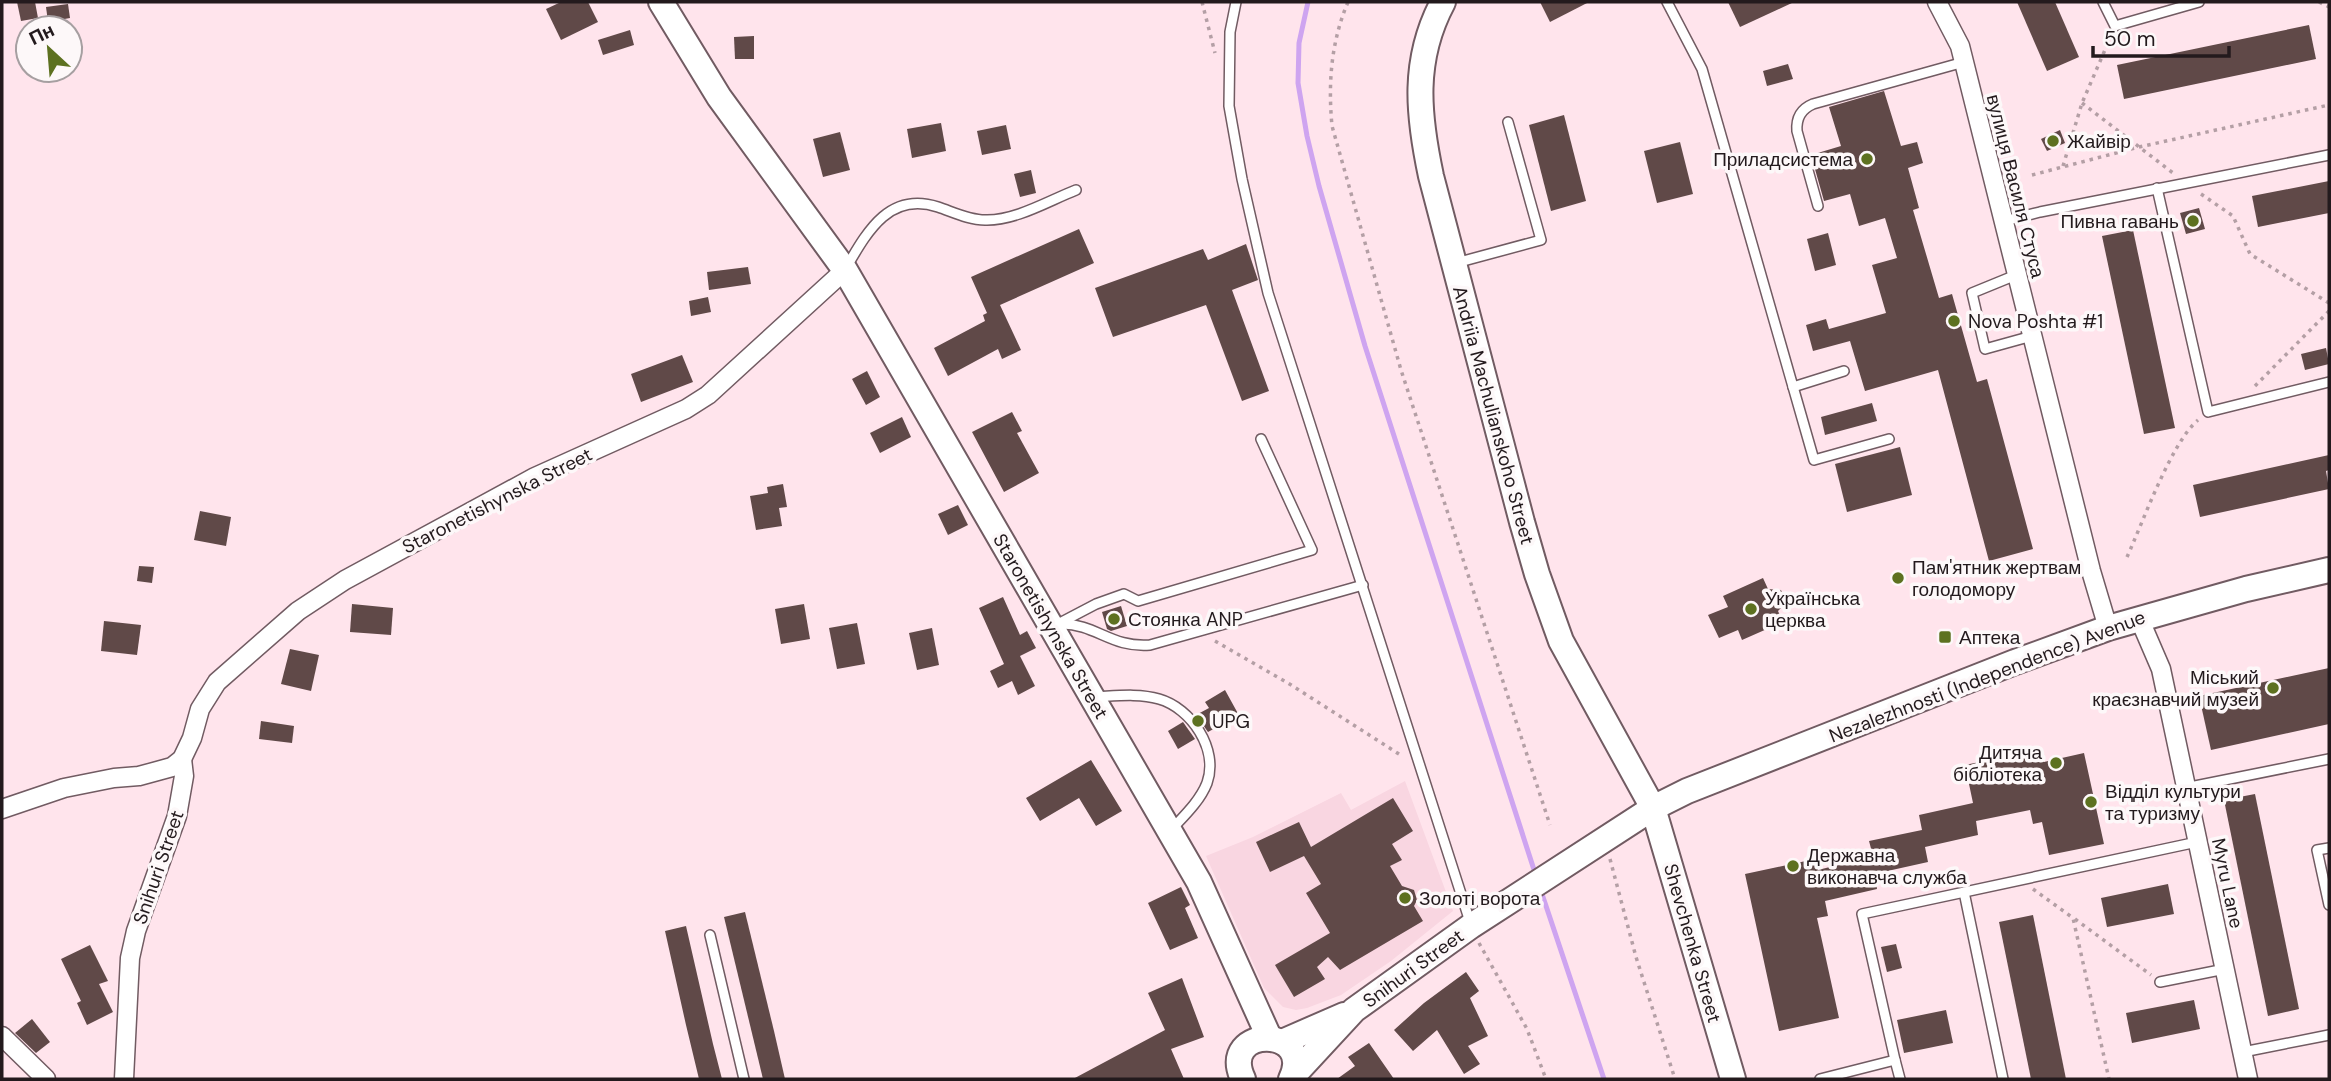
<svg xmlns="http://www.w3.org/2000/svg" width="2331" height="1081" font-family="'DM Sans',sans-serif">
	<rect width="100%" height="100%" fill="#ffe4ec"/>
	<path fill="#f9d6e1" d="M1405,781L1453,911L1391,961L1341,995L1307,1008L1296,1010L1283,1007L1264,988L1206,856L1253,837L1341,793L1351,810Z"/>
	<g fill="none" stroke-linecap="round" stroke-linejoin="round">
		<g stroke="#cea4f0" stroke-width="5">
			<path d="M1308,2L1299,43L1298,83L1307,136L1319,186L1365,346L1536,876"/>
			<path d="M1540,888L1604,1079"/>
		</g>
	</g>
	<g fill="#604948">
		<path d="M17,2H35L38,18L21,21Z"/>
		<path d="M561,2H588L598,22L561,40L546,9Z"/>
		<path d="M1540,2H1589L1550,22Z"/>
		<path d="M1728,2H1794L1740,27Z"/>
		<path d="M2017,2H2055L2079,57L2047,71Z"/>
		<path d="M68,4L70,18L48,22L46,7Z"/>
		<path d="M2309,25L2316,59L2124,99L2117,65Z"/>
		<path d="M630,30L634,45L603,55L598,40Z"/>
		<path d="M754,36V59H735L734,37Z"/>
		<path d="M1788,64L1793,79L1767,86L1763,71Z"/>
		<path d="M1884,91L1901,146L1917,142L1923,163L1908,168L1919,208L1913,210L1939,298L1952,294L1977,382L1987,379L2033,549L1989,561L1938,370L1865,391L1850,341L1813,351L1806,325L1826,319L1829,329L1886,313L1872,265L1897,258L1885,218L1859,226L1850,194L1824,201L1811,155L1841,146L1829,107Z"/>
		<path d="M1564,115L1586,201L1551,211L1529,125Z"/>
		<path d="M941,123L946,151L912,158L907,129Z"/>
		<path d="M1006,125L1011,149L982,155L977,131Z"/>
		<path d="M2060,130L2065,143L2047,151L2041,139Z"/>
		<path d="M840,132L850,170L823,177L813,139Z"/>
		<path d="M1680,142L1693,194L1657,203L1644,151Z"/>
		<path d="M1031,170L1036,193L1020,197L1014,174Z"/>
		<path d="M2329,181V213L2258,227L2252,196Z"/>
		<path d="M2199,208L2205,229L2186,234L2180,213Z"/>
		<path d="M1079,229L1094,263L1000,305L1021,350L1002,359L998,349L948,376L934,348L985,321L983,315L987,313L971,277Z"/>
		<path d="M2133,230L2175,428L2144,434L2102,236Z"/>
		<path d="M1828,233L1836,265L1815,271L1807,239Z"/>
		<path d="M1246,244L1258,280L1232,290L1269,391L1242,401L1206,305L1113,337L1095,288L1203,249L1208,260Z"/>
		<path d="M748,267L751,284L709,290L707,272Z"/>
		<path d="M708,297L711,312L691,316L689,301Z"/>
		<path d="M2326,348L2329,364L2305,370L2301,354Z"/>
		<path d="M682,355L693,382L641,402L631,374Z"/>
		<path d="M867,371L880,397L866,405L852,379Z"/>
		<path d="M1872,403L1877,421L1825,435L1821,417Z"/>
		<path d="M1012,412L1022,431L1017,433L1039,473L1004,492L972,432Z"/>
		<path d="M902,417L911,437L880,453L870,433Z"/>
		<path d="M1900,447L1912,495L1847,512L1835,464Z"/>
		<path d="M2329,455V470L2326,471L2329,489L2200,517L2193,485Z"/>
		<path d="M783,484L787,507L779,508L782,526L756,530L750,496L768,493L767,487Z"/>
		<path d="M958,505L968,525L948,535L938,514Z"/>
		<path d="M200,511L231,517L226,546L194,540Z"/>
		<path d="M139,566L154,567L152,583L137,581Z"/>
		<path d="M1763,578L1768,589L1781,590L1786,603L1778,611L1783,622L1742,640L1738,630L1719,638L1708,615L1728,607L1723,596Z"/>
		<path d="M1003,597L1020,635L1027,631L1036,648L1020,656L1035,686L1018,695L1012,681L998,688L990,671L1004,664L979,608Z"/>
		<path d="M352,604L393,608L391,635L350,632Z"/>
		<path d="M804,604L810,639L781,644L775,609Z"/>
		<path d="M1121,606L1127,626L1111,631L1107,629L1102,612Z"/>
		<path d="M104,621L141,625L137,655L101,651Z"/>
		<path d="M857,623L865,664L837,669L829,628Z"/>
		<path d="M932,628L939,665L917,670L909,633Z"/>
		<path d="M290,649L319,655L311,691L281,684Z"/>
		<path d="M2329,668V724L2211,750L2199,696Z"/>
		<path d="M1225,690L1241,719L1221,730L1219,726L1208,732L1196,715L1209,708L1205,702Z"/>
		<path d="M261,721L294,726L292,743L259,739Z"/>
		<path d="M1183,722L1195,739L1178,749L1168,731Z"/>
		<path d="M2041,749L2044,762L2084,753L2104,844L2049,855L2042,822L2033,824L2030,810L1976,821L1978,835L1925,847L1928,862L1874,874L1877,889L1825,901L1828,916L1817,918L1839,1018L1779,1031L1745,874L1815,859L1818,870L1873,856L1869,841L1922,830L1919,815L1973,803L1965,765Z"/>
		<path d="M1091,760L1122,811L1096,826L1079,798L1040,821L1026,798Z"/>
		<path d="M2255,794L2299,1009L2268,1016L2224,800Z"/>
		<path d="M1393,798L1413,831L1392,844L1402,860L1390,866L1402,886L1414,890L1417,900L1414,906L1423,921L1340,970L1328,957L1317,967L1325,979L1294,997L1275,965L1330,933L1306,893L1321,884L1304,856L1270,872L1256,842L1299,822L1311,847Z"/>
		<path d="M2168,884L2174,914L2107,927L2101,898Z"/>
		<path d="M1181,887L1190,905L1185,908L1198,938L1170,950L1148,903Z"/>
		<path d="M745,912L774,1031L785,1079H763L724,917Z"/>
		<path d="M2033,915L2066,1079H2031L1999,922Z"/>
		<path d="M686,926L713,1044L722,1079H699L686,1025L665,931Z"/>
		<path d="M1896,944L1902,968L1887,972L1881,947Z"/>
		<path d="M90,945L108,981L99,984L113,1012L87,1025L77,1003L81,1001L61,959Z"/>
		<path d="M1466,972L1479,991L1470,998L1488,1036L1468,1046L1480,1064L1464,1074L1437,1030L1413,1051L1394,1030L1424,1003Z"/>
		<path d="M1182,978L1204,1037L1171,1049L1184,1079H1073L1165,1030L1148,993Z"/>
		<path d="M2194,1000L2200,1029L2132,1043L2126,1013Z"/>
		<path d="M1946,1010L1953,1043L1904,1053L1897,1020Z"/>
		<path d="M32,1019L50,1042L36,1053L15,1033Z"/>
		<path d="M1369,1043L1394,1079H1337L1355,1066L1348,1057Z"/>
	</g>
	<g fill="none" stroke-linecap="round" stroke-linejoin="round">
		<g stroke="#715b62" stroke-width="12">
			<g id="lane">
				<path d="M1236,2L1230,32L1229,106L1242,179L1268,293L1471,925"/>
				<path d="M1667,2L1702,69L1814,460L1889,439"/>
				<path d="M2103,2L2115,26L2199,2"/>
				<path d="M2157,188L2208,412L2329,382"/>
				<path d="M1818,206L1797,131C1796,118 1801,109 1813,104L1964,62"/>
				<path d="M2004,221L2040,212L2329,155"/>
				<path d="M1456,263L1541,240L1508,122"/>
				<path d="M846,268C867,232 889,191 938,207C953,212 969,220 985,220C1015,221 1048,201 1076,190"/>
				<path d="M2016,275L1972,293L1985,349L2032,336"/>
				<path d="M1793,387L1844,371"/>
				<path d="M1062,624C1096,624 1111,648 1150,645L1363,585"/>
				<path d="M1054,626L1096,604L1124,594L1138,601L1312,550L1261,439"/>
				<path d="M1095,697C1116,696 1139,693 1159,699C1191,708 1219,749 1207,783C1200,801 1184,816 1171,830"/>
				<path d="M2185,788L2329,759"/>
				<path d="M2329,848L2317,850L2329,905"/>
				<path d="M1964,892L2003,1079"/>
				<path d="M710,935L744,1079"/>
				<path d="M2160,982L2225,969"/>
				<path d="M2243,1052L2329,1035"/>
				<path d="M1895,1060L1862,914L2197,842"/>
				<path d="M1820,1079L1895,1060L1900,1079"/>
			</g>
		</g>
		<g stroke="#715b62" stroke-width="21">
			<g id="street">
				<path d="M1937,2L1960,46L1964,62L2091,571L2108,628"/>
				<path d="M2139,618L2161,669L2248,1079"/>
				<path d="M2,809L64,788L114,778L139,776L172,767L182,759L192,738L200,709L217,682L298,611L345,580L535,477L686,409L708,395L845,270"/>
				<path d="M2,1036L46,1079"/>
				<path d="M124,1079L130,958L136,931L177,816L184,776L182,759"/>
			</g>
		</g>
		<g stroke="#715b62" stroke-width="28">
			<g id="secondary">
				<path d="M661,2L719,97L845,270L1199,882L1269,1037"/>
				<path d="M1443,2C1412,60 1418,115 1431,176L1522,522L1537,574L1561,641L1653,808L1733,1079"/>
				<path d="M1282,1042L1344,1015"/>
				<path d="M1293,1076L1354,1010L1471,926L1653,808L1687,791L2015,662L2108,628L2246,589L2329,570"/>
				<path d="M1243,1079C1218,1025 1316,1026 1291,1079"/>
			</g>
		</g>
		<g stroke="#b49fa5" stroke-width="3.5" stroke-dasharray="3.5 5" stroke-linecap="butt">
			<path d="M1202,2L1215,53"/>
			<path d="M1348,2C1331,42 1328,83 1332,126L1401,370L1550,825"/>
			<path d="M2319,2L2329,7"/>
			<path d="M2082,103L2173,173"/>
			<path d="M2063,166L2082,103L2111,36"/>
			<path d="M2032,175L2139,147L2329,105"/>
			<path d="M2201,194L2233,216L2250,254L2329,303"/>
			<path d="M2255,386L2329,311"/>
			<path d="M2127,557C2143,522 2171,443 2198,420"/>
			<path d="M1215,641L1288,683L1402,756"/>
			<path d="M1610,859L1636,957L1675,1079"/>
			<path d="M2033,889L2073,918L2109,1079"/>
			<path d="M2075,919L2151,975"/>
			<path d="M1479,943L1527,1029L1546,1079"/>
		</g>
		<use href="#lane" stroke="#fff" stroke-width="9"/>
		<use href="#street" stroke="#fff" stroke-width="18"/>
		<use href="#secondary" stroke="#fff" stroke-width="24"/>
	</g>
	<g fill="#5d7120" stroke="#fdf8f9" stroke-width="2.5">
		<circle cx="2053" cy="141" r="7"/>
		<circle cx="1867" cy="159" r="7"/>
		<circle cx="2193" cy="221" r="7"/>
		<circle cx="1954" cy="321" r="7"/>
		<circle cx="1898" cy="578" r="7"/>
		<circle cx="1751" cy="609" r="7"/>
		<circle cx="1114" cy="619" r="7"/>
		<rect x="1938" y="630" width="14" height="14" rx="3.5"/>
		<circle cx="2273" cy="688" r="7"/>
		<circle cx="1198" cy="721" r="7"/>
		<circle cx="2056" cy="763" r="7"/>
		<circle cx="2091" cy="802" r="7"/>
		<circle cx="1793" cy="866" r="7"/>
		<circle cx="1405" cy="898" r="7"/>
	</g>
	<g text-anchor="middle" stroke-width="7" stroke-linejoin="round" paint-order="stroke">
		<g font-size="19" fill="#231a1d" stroke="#fdf8f9" text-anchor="start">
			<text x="2067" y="148">Жайвір</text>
			<text x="1853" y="166" text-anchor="end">Приладсистема</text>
			<text x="2179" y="228" text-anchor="end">Пивна гавань</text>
			<text x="1968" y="328">Nova Poshta #1</text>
			<text x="1912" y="574">Пам'ятник жертвам<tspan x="1912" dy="22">голодомору</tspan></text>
			<text x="1765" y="605">Українська<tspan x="1765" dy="22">церква</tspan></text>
			<text x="1128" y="626">Стоянка ANP</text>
			<text x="1959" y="644">Аптека</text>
			<text x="2259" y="684" text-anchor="end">Міський<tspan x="2259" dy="22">краєзнавчий музей</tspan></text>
			<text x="1212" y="728">UPG</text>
			<text x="2042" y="759" text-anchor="end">Дитяча<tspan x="2042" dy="22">бібліотека</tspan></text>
			<text x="2105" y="798">Відділ культури<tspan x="2105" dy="22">та туризму</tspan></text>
			<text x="1807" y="862">Державна<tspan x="1807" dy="22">виконавча служба</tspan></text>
			<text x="1419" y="905">Золоті ворота</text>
		</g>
		<g font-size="19" fill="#231a1d" stroke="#fdf8f9">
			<text transform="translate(2016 186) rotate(76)" y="7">вулиця Василя Стуса</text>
			<text transform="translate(1494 415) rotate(75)" y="7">Andriia Machulianskoho Street</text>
			<text transform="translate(497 500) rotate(-27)" y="7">Staronetishynska Street</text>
			<text transform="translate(1051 626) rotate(60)" y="7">Staronetishynska Street</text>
			<text transform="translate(1987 676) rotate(-21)" y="7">Nezalezhnosti (Independence) Avenue</text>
			<text transform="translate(158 867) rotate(-71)" y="7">Snihuri Street</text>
			<text transform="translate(2228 883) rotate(78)" y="7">Myru Lane</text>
			<text transform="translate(1693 943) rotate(74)" y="7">Shevchenka Street</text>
			<text transform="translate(1413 968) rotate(-36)" y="7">Snihuri Street</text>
		</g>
	</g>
	<rect width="2331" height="1081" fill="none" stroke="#231a1d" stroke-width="7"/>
	<g transform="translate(49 49) rotate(334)"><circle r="33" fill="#fdf8f9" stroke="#a69fa1" stroke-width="2"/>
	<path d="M0-5L12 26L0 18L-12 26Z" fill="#5d7120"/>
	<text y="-10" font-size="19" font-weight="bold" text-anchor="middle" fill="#231a1d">Пн</text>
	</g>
	<path d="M2093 46v10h136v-10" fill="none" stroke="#231a1d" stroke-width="3.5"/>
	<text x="2104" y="46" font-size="21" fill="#231a1d" stroke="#fdf8f9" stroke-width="5" paint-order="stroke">50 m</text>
</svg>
